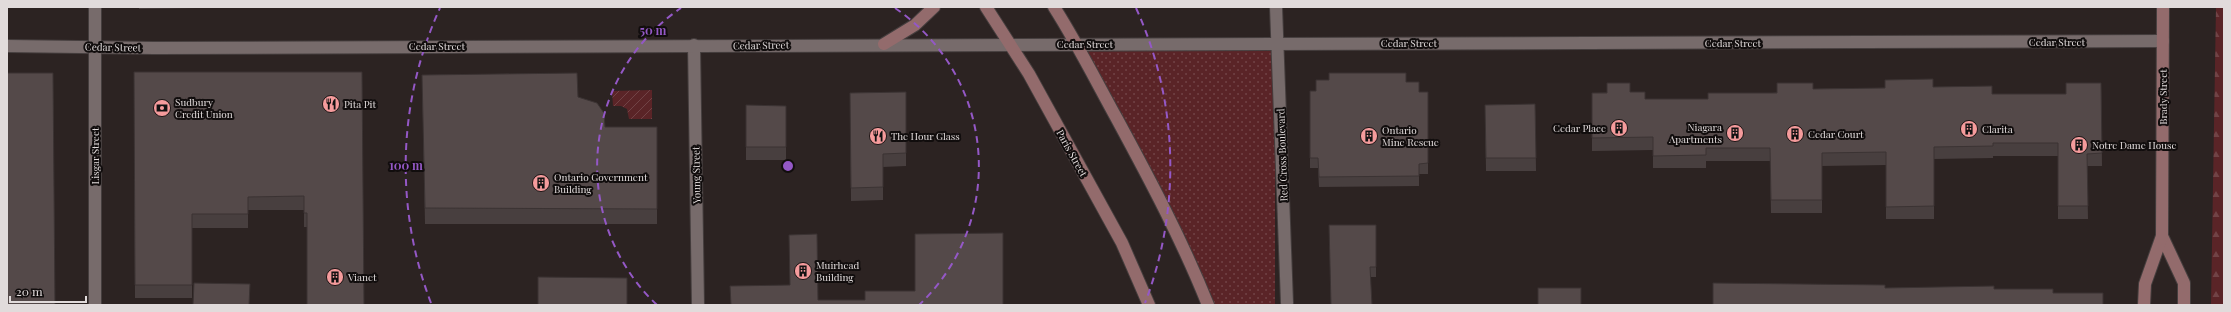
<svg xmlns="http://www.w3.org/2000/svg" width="2231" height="312" font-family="'Playfair Display',serif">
	<defs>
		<pattern id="forest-firs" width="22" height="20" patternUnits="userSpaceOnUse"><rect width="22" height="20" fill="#5a2427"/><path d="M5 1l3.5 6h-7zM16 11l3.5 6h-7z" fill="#714346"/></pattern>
		<pattern id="park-dots" width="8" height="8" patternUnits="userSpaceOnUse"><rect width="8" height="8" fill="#5a2427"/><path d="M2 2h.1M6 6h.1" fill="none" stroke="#714346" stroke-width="1.8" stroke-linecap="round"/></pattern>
		<pattern id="garden-furrows" width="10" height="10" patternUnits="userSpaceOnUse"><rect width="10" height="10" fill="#5a2427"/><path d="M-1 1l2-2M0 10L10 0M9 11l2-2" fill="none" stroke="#714346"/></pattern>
	</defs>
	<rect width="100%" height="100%" fill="#2c2322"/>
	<path fill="url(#forest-firs)" d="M2216,7H2224V305H2211Z"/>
	<path fill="url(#park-dots)" d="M1080,45H1275V305H1210Z"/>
	<path fill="url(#garden-furrows)" d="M652,90V119H629L627,109L621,106H613L612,91Z"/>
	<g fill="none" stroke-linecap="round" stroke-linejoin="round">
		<g stroke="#453e3e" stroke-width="14">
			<g id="minor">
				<path d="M95,7V305"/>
				<path d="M1276,7L1287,303"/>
				<path d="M694,45L698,305"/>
			</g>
		</g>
		<g stroke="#453e3e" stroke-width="14">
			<path id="tertiary" d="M7,46L154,48L2163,41"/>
		</g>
		<g stroke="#453e3e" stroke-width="14">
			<g id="secondary">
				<path d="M986,7L1029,74L1122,243L1149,305"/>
				<path d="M1054,7C1077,43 1096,81 1117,119C1150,180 1182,240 1208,305"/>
				<path d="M884,44L915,25L934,7"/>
				<path d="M2162,236L2184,283V305"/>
				<path d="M2144,305L2145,284L2162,236L2163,7"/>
			</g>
		</g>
		<use href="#minor" stroke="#776b6b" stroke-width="12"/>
		<use href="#tertiary" stroke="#776b6b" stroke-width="12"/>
		<use href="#secondary" stroke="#936b6c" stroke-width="12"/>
	</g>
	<g fill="#483f3f">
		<path d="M139,7H260L139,9Z"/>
		<path d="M134,72H362L307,227H304V210H248V228H192V298H135Z"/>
		<path d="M422,75L578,97L605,127H657V224H425Z"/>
		<path d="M1406,82L1419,92H1428V174H1419V186L1319,187L1318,168H1310V91H1316Z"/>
		<path d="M2101,83L2102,166H2087L2088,219H2058V156H1993V158L1934,159V219H1886V165L1822,166V213H1771L1770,161H1706V168H1653V150L1592,151V93L1630,92L1645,99H1708L1813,89L1933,87L1992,94H2066Z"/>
		<path d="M906,92V166L883,167V200L851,201L850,93Z"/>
		<path d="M1535,104L1536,171H1486L1485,105Z"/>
		<path d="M746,105L786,106V160H746Z"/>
		<path d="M1329,225H1376V277H1371Z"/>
	</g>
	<g fill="#544949" stroke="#3b3333">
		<path d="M134,72H362L364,305H307V213H304V196L248,197V214H192V285H135Z"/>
		<path d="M7,73H53L55,305H7Z"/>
		<path d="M577,73L578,97L597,103L604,113L605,127H657V209L425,208L422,75Z"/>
		<path d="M1329,73H1406V82H1419V92H1428V163L1419,164V176L1319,177L1318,158H1310V91H1316V80H1329Z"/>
		<path d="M1933,79V87L1992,86V94H2066V83H2101L2102,153L2087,154L2088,206H2058V143H1993V146L1934,147V206L1886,207V152L1822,153V200H1771L1770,148H1706V155L1653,156V137L1592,138V93H1607V83H1630V92H1645V99H1708V93H1777V83H1813V89L1885,88V80Z"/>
		<path d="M906,92V153L883,154V187L851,188L850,93Z"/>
		<path d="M1535,104L1536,158H1486L1485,105Z"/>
		<path d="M746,105L786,106V147H746Z"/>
		<path d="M1329,225H1376V267H1370L1372,305H1331Z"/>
		<path d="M1003,233V305H731L730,286L790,285L789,235L817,234L818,300H865V291H915V234Z"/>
		<path d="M538,277L627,278V305H538Z"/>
		<path d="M194,283L250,284L249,305H193Z"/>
		<path d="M1713,283L1885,285V288L1994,286V289H2053V293H2103V305H1713Z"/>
		<rect x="1538" y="288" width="43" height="17"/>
	</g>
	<g fill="none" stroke="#9458c6" stroke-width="2" stroke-dasharray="7 5">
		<path d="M657 305A191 191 0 0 1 681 8M895 8A191 191 0 0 1 919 305"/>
		<path d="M431 303A382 382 0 0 1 440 8M1136 8A382 382 0 0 1 1145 303"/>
	</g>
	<defs>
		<g id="restaurant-disc" transform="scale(0.9)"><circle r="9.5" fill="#f59b9c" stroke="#110d0d"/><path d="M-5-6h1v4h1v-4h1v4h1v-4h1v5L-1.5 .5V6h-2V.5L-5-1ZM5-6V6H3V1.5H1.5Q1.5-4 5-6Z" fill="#111"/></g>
		<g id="bank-disc" transform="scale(0.9)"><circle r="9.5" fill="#f59b9c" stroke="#110d0d"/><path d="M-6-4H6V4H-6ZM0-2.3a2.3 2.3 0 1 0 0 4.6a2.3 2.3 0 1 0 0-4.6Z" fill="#111"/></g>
		<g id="building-disc" transform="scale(0.9)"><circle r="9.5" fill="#f59b9c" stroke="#110d0d"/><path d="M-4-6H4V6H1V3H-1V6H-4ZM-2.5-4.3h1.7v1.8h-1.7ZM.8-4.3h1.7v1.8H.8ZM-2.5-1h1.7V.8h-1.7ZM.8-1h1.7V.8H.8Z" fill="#111"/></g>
	</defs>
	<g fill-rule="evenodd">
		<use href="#restaurant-disc" x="331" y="104"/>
		<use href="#bank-disc" x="162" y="108"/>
		<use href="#building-disc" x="1619" y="128"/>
		<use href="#building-disc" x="1969" y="129"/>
		<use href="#building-disc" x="1735" y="133"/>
		<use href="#building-disc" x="1795" y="134"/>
		<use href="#restaurant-disc" x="878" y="136"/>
		<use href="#building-disc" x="1369" y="136"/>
		<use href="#building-disc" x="2079" y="145"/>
		<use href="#building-disc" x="541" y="183"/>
		<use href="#building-disc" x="803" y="271"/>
		<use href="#building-disc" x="335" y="277"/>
	</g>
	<g text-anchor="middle" stroke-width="4" stroke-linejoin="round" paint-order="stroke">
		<g font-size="10" fill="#e1dbdb" stroke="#110d0d">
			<text x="2057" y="46">Cedar Street</text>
			<text x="1409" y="47">Cedar Street</text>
			<text x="1733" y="47">Cedar Street</text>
			<text x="1085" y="48">Cedar Street</text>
			<text transform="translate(761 45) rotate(-1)" y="4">Cedar Street</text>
			<text x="437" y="50">Cedar Street</text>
			<text transform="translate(113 47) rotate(1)" y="4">Cedar Street</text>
			<text transform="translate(2163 97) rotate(-90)" y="4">Brady Street</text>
			<text transform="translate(1072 153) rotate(61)" y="4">Paris Street</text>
			<text transform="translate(1282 155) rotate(-92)" y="4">Red Cross Boulevard</text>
			<text transform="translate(95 156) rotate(-90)" y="4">Lisgar Street</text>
			<text transform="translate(696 175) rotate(-91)" y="4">Young Street</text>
		</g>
		<g font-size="10" fill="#e1dbdb" stroke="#110d0d" text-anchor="start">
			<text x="175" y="106">Sudbury<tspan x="175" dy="12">Credit Union</tspan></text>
			<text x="344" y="108">Pita Pit</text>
			<text x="1722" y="131" text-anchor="end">Niagara<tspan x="1722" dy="12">Apartments</tspan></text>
			<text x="1606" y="132" text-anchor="end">Cedar Place</text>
			<text x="1982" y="133">Clarita</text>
			<text x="1382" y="134">Ontario<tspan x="1382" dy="12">Mine Rescue</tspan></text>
			<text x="1808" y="138">Cedar Court</text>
			<text x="891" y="140">The Hour Glass</text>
			<text x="2092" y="149">Notre Dame House</text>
			<text x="554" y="181">Ontario Government<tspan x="554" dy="12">Building</tspan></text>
			<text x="816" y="269">Muirhead<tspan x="816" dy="12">Building</tspan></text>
			<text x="348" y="281">Vianet</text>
		</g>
	</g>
	<circle cx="788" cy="166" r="6" fill="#9458c6" stroke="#110d0d" stroke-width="2"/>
	<g font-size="12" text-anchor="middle" font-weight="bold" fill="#9458c6" stroke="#110d0d" stroke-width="4" stroke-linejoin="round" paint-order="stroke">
		<text x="653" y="35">50 m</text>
		<text x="406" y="170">100 m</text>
	</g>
	<rect width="2231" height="312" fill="none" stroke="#e1dbdb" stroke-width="16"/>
	<path d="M10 296v6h76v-6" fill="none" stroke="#e1dbdb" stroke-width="2"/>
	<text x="16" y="296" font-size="12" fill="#e1dbdb" stroke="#110d0d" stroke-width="3" paint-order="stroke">20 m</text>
</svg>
